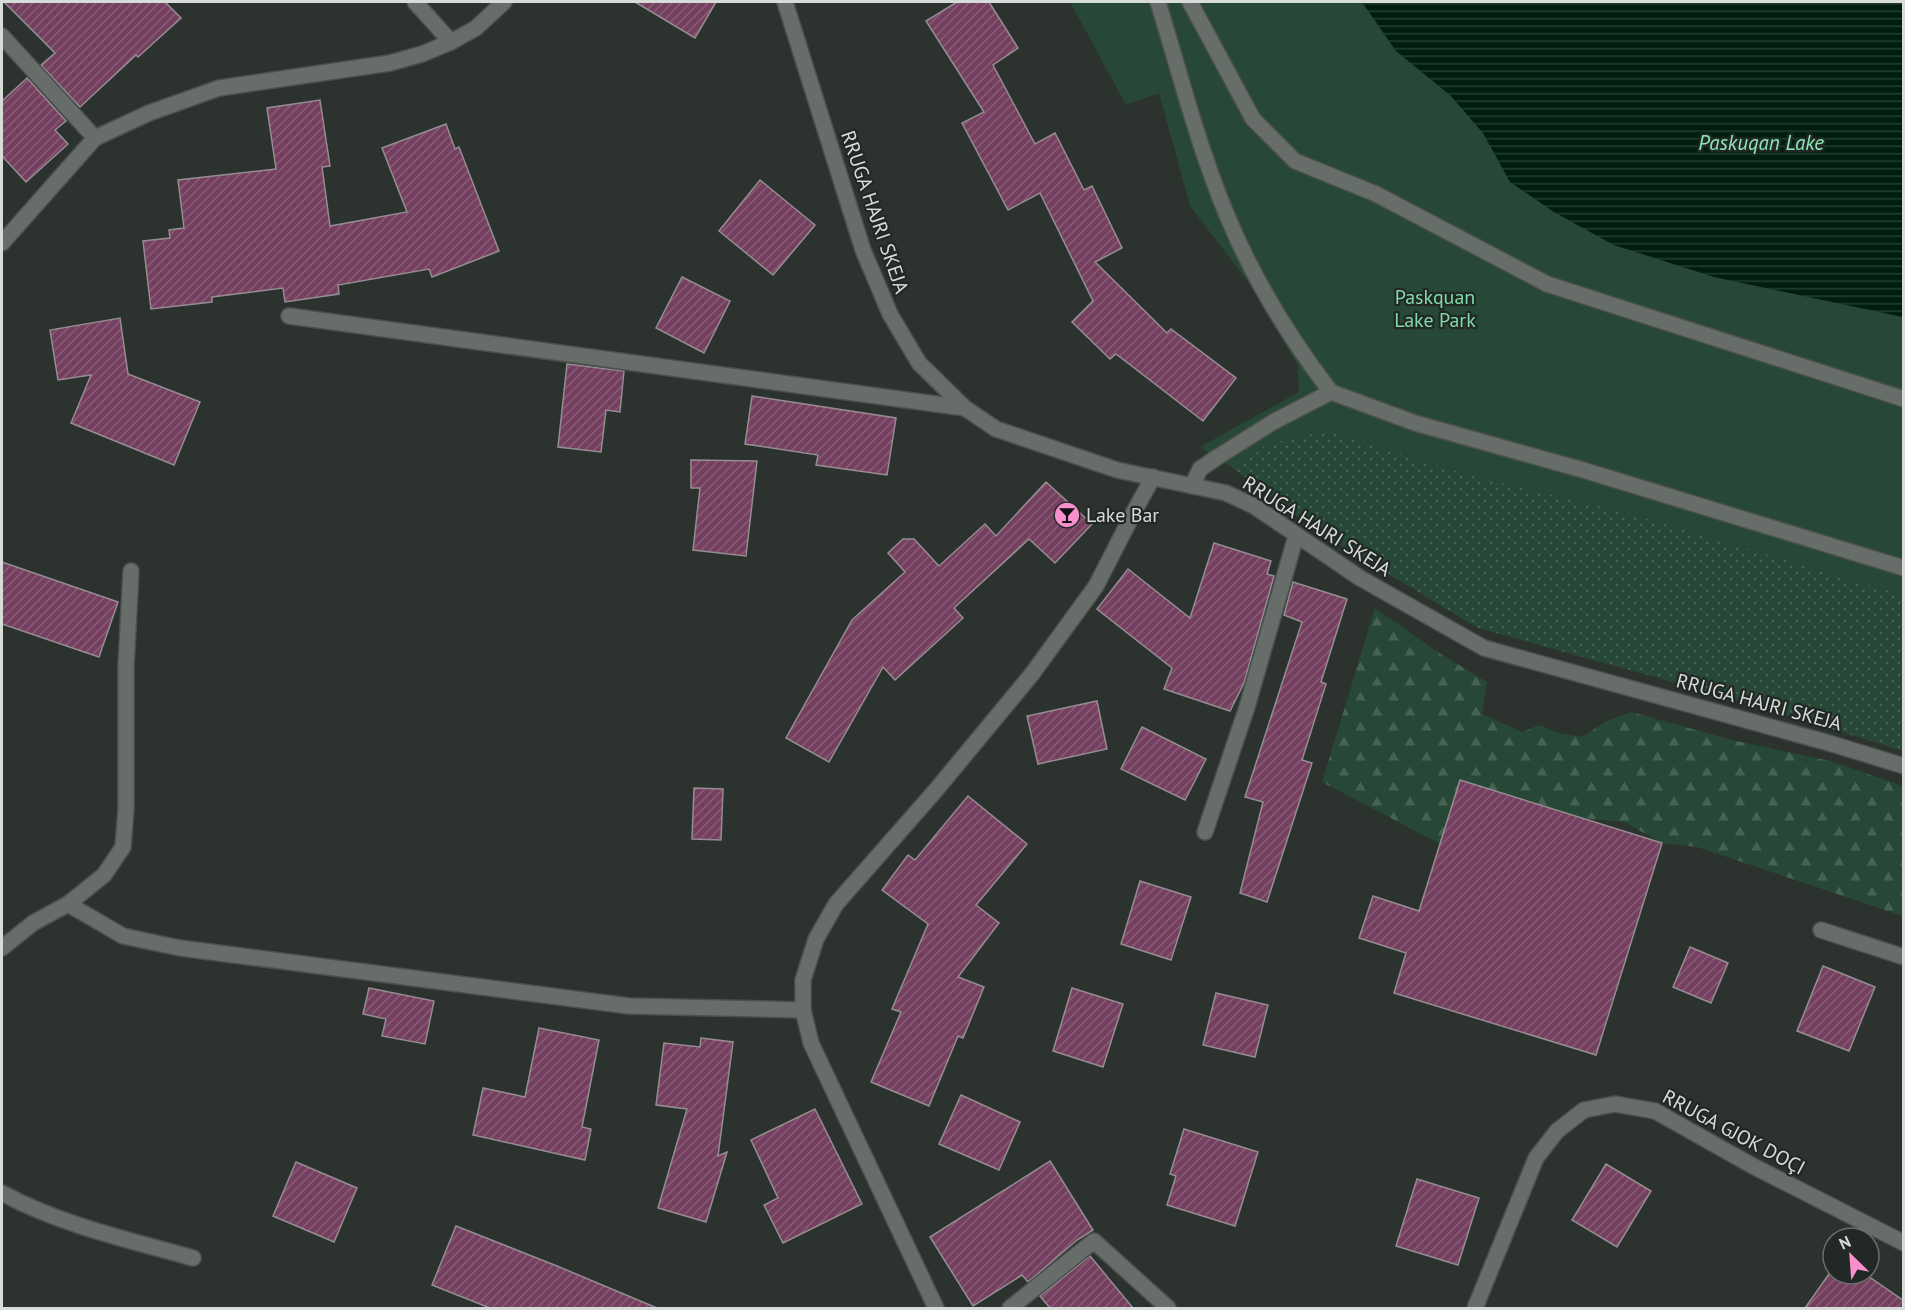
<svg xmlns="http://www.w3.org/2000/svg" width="1905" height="1310" font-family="'PT Sans',sans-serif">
	<defs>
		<pattern id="grass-dots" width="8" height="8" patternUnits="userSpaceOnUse" patternTransform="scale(1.5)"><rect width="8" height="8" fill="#274836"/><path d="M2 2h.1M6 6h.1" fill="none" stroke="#466252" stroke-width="1.8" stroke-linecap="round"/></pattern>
		<pattern id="forest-firs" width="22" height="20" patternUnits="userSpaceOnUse" patternTransform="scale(1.5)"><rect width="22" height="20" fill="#274836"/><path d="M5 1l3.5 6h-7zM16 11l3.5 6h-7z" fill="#466252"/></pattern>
		<pattern id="water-rules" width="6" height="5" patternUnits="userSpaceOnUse" patternTransform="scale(1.5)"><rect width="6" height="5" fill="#001e0e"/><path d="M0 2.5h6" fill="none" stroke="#243e30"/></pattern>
		<pattern id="building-hatch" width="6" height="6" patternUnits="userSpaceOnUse" patternTransform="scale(1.5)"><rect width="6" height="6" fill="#754060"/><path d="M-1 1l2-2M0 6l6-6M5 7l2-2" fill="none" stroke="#885b76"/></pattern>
	</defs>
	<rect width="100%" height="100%" fill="#2c322e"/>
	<path fill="url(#grass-dots)" d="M1330,430L1452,470L1631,514L1903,595V751L1748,703L1478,628L1320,533L1234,469L1267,444Z"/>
	<path fill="url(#forest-firs)" d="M1375,608L1436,651L1487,682L1482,714L1522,732L1539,725L1558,733L1582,737L1607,721L1631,712L1732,740L1830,761L1903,786V916L1697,847L1662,843L1624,822L1483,809L1446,847L1322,782Z"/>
	<path fill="#274836" d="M1070,2H1362L1396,51L1450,95L1483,133L1510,181L1554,212L1614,245L1714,277L1903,317V595L1631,514L1452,470L1330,430L1267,444L1234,469L1200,447L1299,392L1298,366L1252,287L1190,206L1159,93L1126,105Z"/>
	<path fill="url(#water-rules)" d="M1362,2H1903V317L1714,277L1614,245L1554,212L1510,182L1483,133L1450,95L1396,51Z"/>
	<g fill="url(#building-hatch)" stroke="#958d92" stroke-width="1.5">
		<path d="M4,2H165L181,18L138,57L136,55L80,107L41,65L55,53Z"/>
		<path d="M635,2H716L695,38Z"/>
		<path d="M957,2H989L1018,48L993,65L1035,144L1055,133L1084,190L1092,186L1122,248L1095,262L1167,333L1171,329L1236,378L1203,421L1116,354L1110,359L1072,322L1093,301L1040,193L1008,210L962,123L984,112L926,21Z"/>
		<path d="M27,78L66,121L55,130L68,144L26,182L2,156V101Z"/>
		<path d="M320,100L330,166L322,167L330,226L407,212L382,148L446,124L455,149L459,147L499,251L432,277L429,269L338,285L339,294L285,302L283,288L212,297V302L151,309L143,241L170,238L169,230L184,228L178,180L276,169L267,108Z"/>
		<path d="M760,180L815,225L773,275L719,231Z"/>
		<path d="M682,277L730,301L704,353L656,328Z"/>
		<path d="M120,318L128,374L200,402L174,465L71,423L91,375L58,380L50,330Z"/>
		<path d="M567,364L624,371L620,412L606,410L601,452L558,447Z"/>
		<path d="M752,396L896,418L887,475L816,465L818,455L745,444Z"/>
		<path d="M691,460L757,461L746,556L693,550L700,488H691Z"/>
		<path d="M1046,482L1092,524L1055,563L1029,539L954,608L963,618L895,680L883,667L829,762L786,738L852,620L905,572L888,553L903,539H914L939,566L985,524L996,536Z"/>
		<path d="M1214,543L1271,561L1267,574L1274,576L1244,683L1230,711L1164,689L1172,668L1097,609L1128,569L1190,618Z"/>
		<path d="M2,562L118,602L99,657L2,624Z"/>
		<path d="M1293,582L1347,599L1321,682L1326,684L1302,760L1312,763L1267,902L1240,893L1263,802L1245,797L1302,622L1284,615Z"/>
		<path d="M1097,701L1107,749L1038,764L1027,716Z"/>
		<path d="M1142,727L1206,759L1185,800L1121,769Z"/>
		<path d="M1460,780L1662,843L1596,1055L1394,993L1406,953L1359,938L1373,896L1419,911Z"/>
		<path d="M694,788L723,789L721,840L692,839Z"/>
		<path d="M968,796L1027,844L976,905L999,923L958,977L984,987L963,1038L958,1036L929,1106L871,1082L901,1012L892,1009L928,924L882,890L908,855L915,860Z"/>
		<path d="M1140,881L1191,897L1171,960L1121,944Z"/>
		<path d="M1690,947L1728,963L1711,1003L1673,987Z"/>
		<path d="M1823,966L1875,987L1849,1051L1797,1031Z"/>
		<path d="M369,988L434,1001L425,1044L382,1036L386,1019L363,1014Z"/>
		<path d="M1072,988L1123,1004L1103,1067L1053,1051Z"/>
		<path d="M1216,993L1268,1005L1255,1057L1203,1045Z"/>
		<path d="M539,1028L599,1040L582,1127L591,1129L585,1160L473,1135L483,1088L525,1097Z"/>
		<path d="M701,1038L733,1042L718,1156L727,1152L706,1222L658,1208L687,1109L656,1105L664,1043L700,1047Z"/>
		<path d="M961,1095L1020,1122L999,1170L939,1144Z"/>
		<path d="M815,1109L862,1204L783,1243L764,1205L778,1198L751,1140Z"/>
		<path d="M1184,1129L1258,1152L1235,1226L1167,1205L1176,1176L1170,1174Z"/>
		<path d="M1050,1161L1093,1230L1077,1240L1028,1282L1022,1275L973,1306L930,1237Z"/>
		<path d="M296,1162L357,1188L334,1242L273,1216Z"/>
		<path d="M1606,1164L1651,1191L1617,1247L1572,1220Z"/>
		<path d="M1417,1179L1479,1198L1458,1265L1396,1246Z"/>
		<path d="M456,1226L557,1266L657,1308H490L432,1285Z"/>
		<path d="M1090,1256L1133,1308H1050L1040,1296Z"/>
		<path d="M1829,1274H1865L1904,1301V1308H1805Z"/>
	</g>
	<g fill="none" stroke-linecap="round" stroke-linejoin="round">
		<g stroke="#4b504d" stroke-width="18">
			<g id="service">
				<path d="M68,904L104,875L123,847L126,809V666L131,571"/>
				<path d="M1821,930L1904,957"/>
				<path d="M2,1193C61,1225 129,1240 193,1258"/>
				<path d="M1010,1308L1094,1241L1168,1308"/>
			</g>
		</g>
		<g stroke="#4b504d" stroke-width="18">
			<g id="pedestrian">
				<path d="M1158,2C1182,80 1202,162 1236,236C1261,291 1294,344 1331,392"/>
				<path d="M1190,2L1253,119L1295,161L1376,194L1547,284L1904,399"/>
				<path d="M1216,458L1273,422L1331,392L1415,423L1583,470L1904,568"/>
			</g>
		</g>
		<g stroke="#4b504d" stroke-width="18">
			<g id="minor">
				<path d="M415,2L451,42"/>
				<path d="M2,36L95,138"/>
				<path d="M2,243L95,138L149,113L219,88L390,63L422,54L451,42L476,28L504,2"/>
				<path d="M289,316L965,408"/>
				<path d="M1192,486L1200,469L1216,458"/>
				<path d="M1205,832L1247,707L1296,536"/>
				<path d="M2,948L33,923L68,904L123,936L180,948L629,1006L803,1010"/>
				<path d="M936,1308L811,1043L803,1010V980L816,939L836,904L936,790L1032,674L1096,586L1136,508L1153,477"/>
				<path d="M1475,1308L1536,1158L1557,1131L1584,1110L1615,1104L1655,1111L1751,1165L1904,1243"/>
			</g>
		</g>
		<g stroke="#4b504d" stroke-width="18">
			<path id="tertiary" d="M785,2L863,250L890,314L919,363L965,408L996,429L1117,470L1226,493L1254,506L1360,578L1484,648L1829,743L1904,766"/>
		</g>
		<use href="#service" stroke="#676e6a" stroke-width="15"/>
		<use href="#pedestrian" stroke="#676e6a" stroke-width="15"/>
		<use href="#minor" stroke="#676e6a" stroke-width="15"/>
		<use href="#tertiary" stroke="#676e6a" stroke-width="15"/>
	</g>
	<defs>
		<g id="bar-disc" transform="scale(1.35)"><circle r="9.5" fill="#f790cd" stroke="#222825"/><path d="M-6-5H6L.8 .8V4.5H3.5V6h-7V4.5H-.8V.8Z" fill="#111"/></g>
	</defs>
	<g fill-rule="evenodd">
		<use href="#bar-disc" x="1067" y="515"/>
	</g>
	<g text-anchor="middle" stroke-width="4.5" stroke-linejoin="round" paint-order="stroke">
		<g font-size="20" fill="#d8dcd9" stroke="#222825">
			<text transform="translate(875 212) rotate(71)" y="7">RRUGA HAJRI SKEJA</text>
			<text transform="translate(1317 526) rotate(32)" y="7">RRUGA HAJRI SKEJA</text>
			<text transform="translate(1759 702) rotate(15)" y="7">RRUGA HAJRI SKEJA</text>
			<text transform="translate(1734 1132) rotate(28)" y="7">RRUGA GJOK DOÇI</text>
		</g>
		<g font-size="20" fill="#7fdba8" stroke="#222825">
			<text x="1435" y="304">Paskquan<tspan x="1435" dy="23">Lake Park</tspan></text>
		</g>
		<g font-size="20" fill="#d8dcd9" stroke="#222825" text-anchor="start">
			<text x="1086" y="522">Lake Bar</text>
		</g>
		<g font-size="21" font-style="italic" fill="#8ce7b4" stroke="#222825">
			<text x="1761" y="150">Paskuqan Lake</text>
		</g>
	</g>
	<rect width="1905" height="1310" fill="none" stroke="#d8dcd9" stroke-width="6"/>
	<g transform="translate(1851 1256) rotate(335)"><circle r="28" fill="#222825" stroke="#6b706d" stroke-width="1.5"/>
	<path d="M0-4.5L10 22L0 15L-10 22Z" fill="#f790cd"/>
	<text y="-9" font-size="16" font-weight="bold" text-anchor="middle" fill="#d8dcd9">N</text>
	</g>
</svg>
